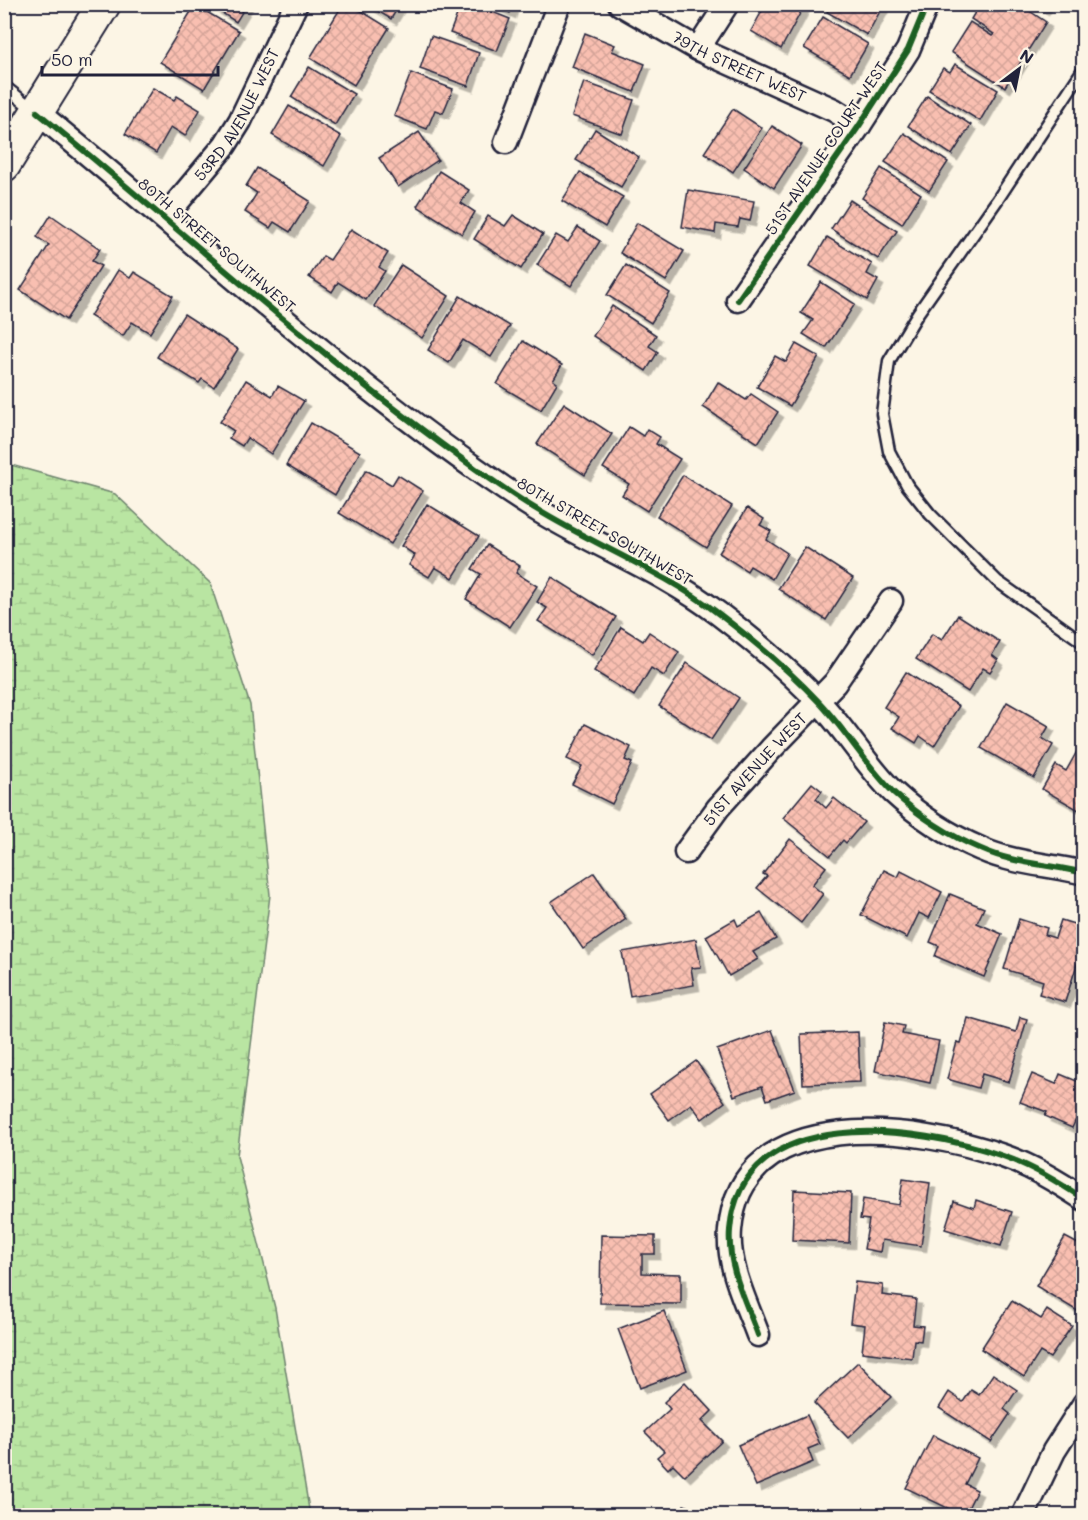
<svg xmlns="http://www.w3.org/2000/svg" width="1088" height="1520" font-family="Mali,sans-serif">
	<defs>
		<pattern id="wetland-marsh" width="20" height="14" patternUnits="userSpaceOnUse" patternTransform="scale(1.5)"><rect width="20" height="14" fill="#b9e5a2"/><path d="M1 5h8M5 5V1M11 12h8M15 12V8" fill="none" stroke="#9fc48c"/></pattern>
		<pattern id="building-cross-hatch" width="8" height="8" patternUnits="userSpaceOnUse" patternTransform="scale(1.5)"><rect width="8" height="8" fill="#f9bfb1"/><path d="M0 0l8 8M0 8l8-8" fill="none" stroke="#d5a499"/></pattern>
		<filter id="shadow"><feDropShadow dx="5.5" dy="5.5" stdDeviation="0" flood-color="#0004"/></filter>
	</defs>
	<rect width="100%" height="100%" fill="#fcf5e5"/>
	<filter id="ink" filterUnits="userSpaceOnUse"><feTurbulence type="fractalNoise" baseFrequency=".0167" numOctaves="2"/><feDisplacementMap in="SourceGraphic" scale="12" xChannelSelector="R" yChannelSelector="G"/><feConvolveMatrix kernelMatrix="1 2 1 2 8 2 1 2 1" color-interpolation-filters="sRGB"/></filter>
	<g filter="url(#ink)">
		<path fill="url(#wetland-marsh)" stroke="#6e846e" stroke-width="1.5" d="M4,463L115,494L210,583L250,705L270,895L237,1156L275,1308L310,1515H5Z"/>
		<g fill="url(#building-cross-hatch)" stroke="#22223b" stroke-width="1.5" filter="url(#shadow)">
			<path d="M208,4H247L236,22Z"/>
			<path d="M343,4H350L389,28L354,85L310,58Z"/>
			<path d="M366,4H400L391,19Z"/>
			<path d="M461,4H472L510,19L497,51L450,33Z"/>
			<path d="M491,4H513L510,13Z"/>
			<path d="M766,4H805L781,49L751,31Z"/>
			<path d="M831,4H884L867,35L827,12Z"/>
			<path d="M980,4H1019L1046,22L1005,87L951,52L970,22L992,36L994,34L971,19Z"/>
			<path d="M1035,4H1047L1043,10Z"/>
			<path d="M195,5L239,31L204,89L160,62Z"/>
			<path d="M823,17L868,44L850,75L804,48Z"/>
			<path d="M585,33L615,45L612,51L645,64L634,92L572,67Z"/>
			<path d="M431,36L479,53L468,86L420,69Z"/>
			<path d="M955,64L998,90L980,121L929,90L943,68L950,72Z"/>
			<path d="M309,67L354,94L335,125L291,97Z"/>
			<path d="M411,73L453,89L443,113L435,110L427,129L394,116Z"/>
			<path d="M584,82L634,100L622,134L572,116Z"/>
			<path d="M153,88L174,100L177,96L200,110L185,136L171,127L156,153L125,134Z"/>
			<path d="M927,96L971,125L952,155L908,126Z"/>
			<path d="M289,106L341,136L324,166L272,135Z"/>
			<path d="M733,109L762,128L733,172L704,153Z"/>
			<path d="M772,126L802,145L774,188L744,168Z"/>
			<path d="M595,129L639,157L621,187L576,160Z"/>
			<path d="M419,132L438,160L398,187L379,158Z"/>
			<path d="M904,133L948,162L929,191L885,162Z"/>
			<path d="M257,168L310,201L290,232L274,222L270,228L245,212L257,193L246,186Z"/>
			<path d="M881,168L921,194L902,224L862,198Z"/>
			<path d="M439,171L469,190L461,203L475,212L462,234L417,206Z"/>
			<path d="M580,172L623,197L605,227L562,201Z"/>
			<path d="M688,190L754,201L750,221L740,219L738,227L716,224L715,233L682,227Z"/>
			<path d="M850,200L897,231L878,259L831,229Z"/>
			<path d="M51,215L100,249L92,261L101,266L66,320L20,290L49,245L37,237Z"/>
			<path d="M513,215L543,234L521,269L474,239L488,216L505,226Z"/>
			<path d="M637,223L684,251L666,281L620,253Z"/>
			<path d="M578,227L600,241L571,286L537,265L556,235L568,242Z"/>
			<path d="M351,229L388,253L379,267L385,271L366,300L338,282L332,292L309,277L323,256L330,260Z"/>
			<path d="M827,237L872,264L867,274L878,280L867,300L810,266Z"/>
			<path d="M401,265L449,296L422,338L374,306Z"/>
			<path d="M626,265L670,293L651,323L607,295Z"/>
			<path d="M118,270L130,278L134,272L173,296L150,333L132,322L123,336L90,316Z"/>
			<path d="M821,282L855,304L826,348L803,334L813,320L801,313Z"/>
			<path d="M460,296L510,326L491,357L463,340L449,363L428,350Z"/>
			<path d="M612,306L656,335L649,346L658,352L646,371L593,336Z"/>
			<path d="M184,314L238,349L214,387L202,379L199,383L157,357Z"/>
			<path d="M523,341L562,365L553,380L557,383L541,410L497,384Z"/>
			<path d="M796,344L819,357L790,406L757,387L775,356L786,362Z"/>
			<path d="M246,380L272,396L278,386L304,401L271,454L247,438L242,446L229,438L234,431L220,422Z"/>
			<path d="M718,382L746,400L751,394L778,412L758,443L703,407Z"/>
			<path d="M564,403L612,434L585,475L537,444Z"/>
			<path d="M311,423L360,452L335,495L286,465Z"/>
			<path d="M629,427L643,436L647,429L660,437L656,444L680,459L647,511L622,495L629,484L603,468Z"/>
			<path d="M366,470L392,485L398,475L423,491L390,544L339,513Z"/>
			<path d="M683,475L732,506L706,547L657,516Z"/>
			<path d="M427,504L479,536L453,578L435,567L429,577L409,565L415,555L401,546Z"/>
			<path d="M747,508L764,519L760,525L771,531L766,539L787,553L772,579L750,566L747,571L719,553Z"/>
			<path d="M487,545L520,566L516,573L537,586L510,627L466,599L481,574L472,569Z"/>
			<path d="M805,547L853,578L826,620L778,589Z"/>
			<path d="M552,577L616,617L592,655L538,621L547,608L537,602Z"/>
			<path d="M958,615L1000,642L992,655L998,660L990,672L983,668L968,692L916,659L932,634L942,640Z"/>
			<path d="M621,627L643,641L649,632L679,652L664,676L651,668L634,696L594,671Z"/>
			<path d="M687,663L739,698L711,740L659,706Z"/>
			<path d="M906,672L959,706L934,746L920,736L916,743L892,728L899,717L884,707Z"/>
			<path d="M1007,702L1049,726L1042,738L1053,745L1034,778L981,748Z"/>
			<path d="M585,724L631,747L625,760L632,763L612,804L572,784L582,766L567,759Z"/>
			<path d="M1080,746L1084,748V813L1042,789L1056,765L1066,771Z"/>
			<path d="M812,783L822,791L816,799L826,808L834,798L864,822L846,843L843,840L830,856L783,818Z"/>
			<path d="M790,839L826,867L812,885L823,894L801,923L757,888L767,876L763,874Z"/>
			<path d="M884,870L898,877L901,871L942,892L929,918L919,913L907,938L861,915Z"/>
			<path d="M594,873L626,919L583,949L551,902Z"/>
			<path d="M950,894L984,908L977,923L1002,934L984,977L935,956L939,946L930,942Z"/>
			<path d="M761,913L776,939L753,952L758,959L729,976L706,936L735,919L738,926Z"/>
			<path d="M1019,919L1047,928L1045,935L1055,938L1061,920L1084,927V942L1065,1002L1039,994L1043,981L1004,969Z"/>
			<path d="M696,939L701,967L691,968L694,985L630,996L622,952Z"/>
			<path d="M1020,1017L1027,1019L1009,1082L982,1074L978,1088L947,1079L957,1042L961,1043L968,1018L1016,1032Z"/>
			<path d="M885,1022L904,1026L902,1034L939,1041L930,1083L875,1071Z"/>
			<path d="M772,1030L795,1090L767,1100L762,1086L734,1096L717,1050Z"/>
			<path d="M858,1032L860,1082L803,1084L801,1034Z"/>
			<path d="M696,1061L725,1102L702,1119L691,1104L669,1120L650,1094Z"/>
			<path d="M1032,1074L1056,1084L1060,1074L1084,1084V1102L1072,1128L1045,1116L1047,1112L1020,1102Z"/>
			<path d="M903,1179L930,1183L921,1246L882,1240L880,1252L864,1249L869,1220L860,1219L863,1199L899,1205Z"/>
			<path d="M794,1190L851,1193L849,1243L792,1240Z"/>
			<path d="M976,1200L1012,1212L1001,1246L945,1229L954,1201L974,1208Z"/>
			<path d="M601,1235L655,1236V1254H642V1273L681,1274V1304L600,1303Z"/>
			<path d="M1065,1237L1084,1247V1304L1079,1312L1036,1286Z"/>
			<path d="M855,1282L883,1285L882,1295L916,1299L913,1325L923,1326L921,1341L914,1340L912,1358L862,1352L865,1325L850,1323Z"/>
			<path d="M1012,1301L1041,1319L1047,1310L1072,1326L1050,1358L1040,1352L1024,1377L981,1349Z"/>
			<path d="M664,1311L687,1370L640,1388L618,1329Z"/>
			<path d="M858,1362L891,1397L848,1438L814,1403Z"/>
			<path d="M993,1374L1017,1390L1004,1409L1010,1414L991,1442L939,1408L949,1392L963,1402L971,1390L979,1395Z"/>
			<path d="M685,1382L712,1411L702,1421L722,1441L685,1476L673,1464L668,1469L657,1457L664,1451L645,1432L670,1409L664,1402Z"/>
			<path d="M807,1415L820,1444L808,1449L813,1462L756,1486L738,1445Z"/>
			<path d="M933,1435L978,1458L965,1484L977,1490L964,1516L906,1488Z"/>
			<path d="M684,1505L715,1516H681Z"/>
		</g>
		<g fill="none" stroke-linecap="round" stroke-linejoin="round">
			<g stroke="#22223b" stroke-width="15">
				<g id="lane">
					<path d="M1084,68L998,199L918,313L889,361L882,414L889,451L907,485L930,514L997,581L1084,643"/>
					<path d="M4,86L34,110"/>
				</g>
			</g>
			<g stroke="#22223b" stroke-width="27">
				<g id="street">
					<path id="s1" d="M620,4L698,49L834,110L859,126"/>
					<path d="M698,49L727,4"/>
					<path d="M37,112C183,231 322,360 476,469C496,483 516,497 536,509C596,546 663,571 719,614C753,640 788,669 818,701C845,729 865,764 893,792C918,815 950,836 981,849C1014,864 1049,864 1084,873"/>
					<path d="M506,142L559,4"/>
					<path id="s2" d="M165,217L225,145L240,121L296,4"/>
					<path d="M738,300L859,126L908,50L927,4"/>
					<path id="s3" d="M686,852L718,808L771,749L835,683L891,601"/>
					<path d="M758,1335C746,1302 727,1266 730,1230C740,1101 920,1126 1003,1156C1032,1166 1058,1182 1084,1199"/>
					<path d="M1023,1516L1054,1451L1084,1404"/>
				</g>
			</g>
			<g stroke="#22223b" stroke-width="36">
				<path id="secondary" d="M4,165L104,4"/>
			</g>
			<use href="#lane" stroke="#fcf5e5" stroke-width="10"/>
			<use href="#street" stroke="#fcf5e5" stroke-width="22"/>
			<use href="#secondary" stroke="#fcf5e5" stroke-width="32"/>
			<g stroke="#fcf5e5" stroke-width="10">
				<g id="cycleway">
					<path d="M37,112C183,231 322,360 476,469C496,483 516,497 536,509C596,546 663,571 719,614C753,640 788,669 818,701C845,729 865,764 893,792C918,815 950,836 981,849C1014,864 1049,864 1084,873"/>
					<path d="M738,300L859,126L908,50L927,4"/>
					<path d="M758,1335C746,1302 727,1266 730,1230C740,1101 920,1126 1003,1156C1032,1166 1058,1182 1084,1199"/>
				</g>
			</g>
			<use href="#cycleway" stroke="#1b5e20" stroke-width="6"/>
		</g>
	</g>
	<g text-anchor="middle" stroke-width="4.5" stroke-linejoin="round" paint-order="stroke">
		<g font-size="16" fill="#22223b" stroke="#fcf5e5">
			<text dy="6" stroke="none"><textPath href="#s1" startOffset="135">79TH STREET WEST</textPath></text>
			<text dy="6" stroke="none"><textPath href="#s2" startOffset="126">53RD AVENUE WEST</textPath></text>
			<text transform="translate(826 148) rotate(-56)" y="6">51ST AVENUE COURT WEST</text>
			<text transform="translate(217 245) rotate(40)" y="6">80TH STREET SOUTHWEST</text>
			<text transform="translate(605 531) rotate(30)" y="6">80TH STREET SOUTHWEST</text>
			<text dy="6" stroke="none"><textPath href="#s3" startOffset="108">51ST AVENUE WEST</textPath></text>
		</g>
	</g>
	<rect width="1088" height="1520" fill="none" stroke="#fcf5e5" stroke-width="24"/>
	<rect x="12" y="12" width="1064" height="1496" fill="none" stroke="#22223b" stroke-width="2" filter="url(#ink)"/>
	<g transform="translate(1019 69) rotate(32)" stroke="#fcf5e5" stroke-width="4.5" paint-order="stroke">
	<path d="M0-4.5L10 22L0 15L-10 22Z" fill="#22223b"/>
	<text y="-9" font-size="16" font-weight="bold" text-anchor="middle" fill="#22223b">N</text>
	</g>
	<path d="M42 66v9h176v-9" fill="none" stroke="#22223b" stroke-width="3"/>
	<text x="51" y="66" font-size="18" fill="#22223b" stroke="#fcf5e5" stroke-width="4.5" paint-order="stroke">50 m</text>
</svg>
